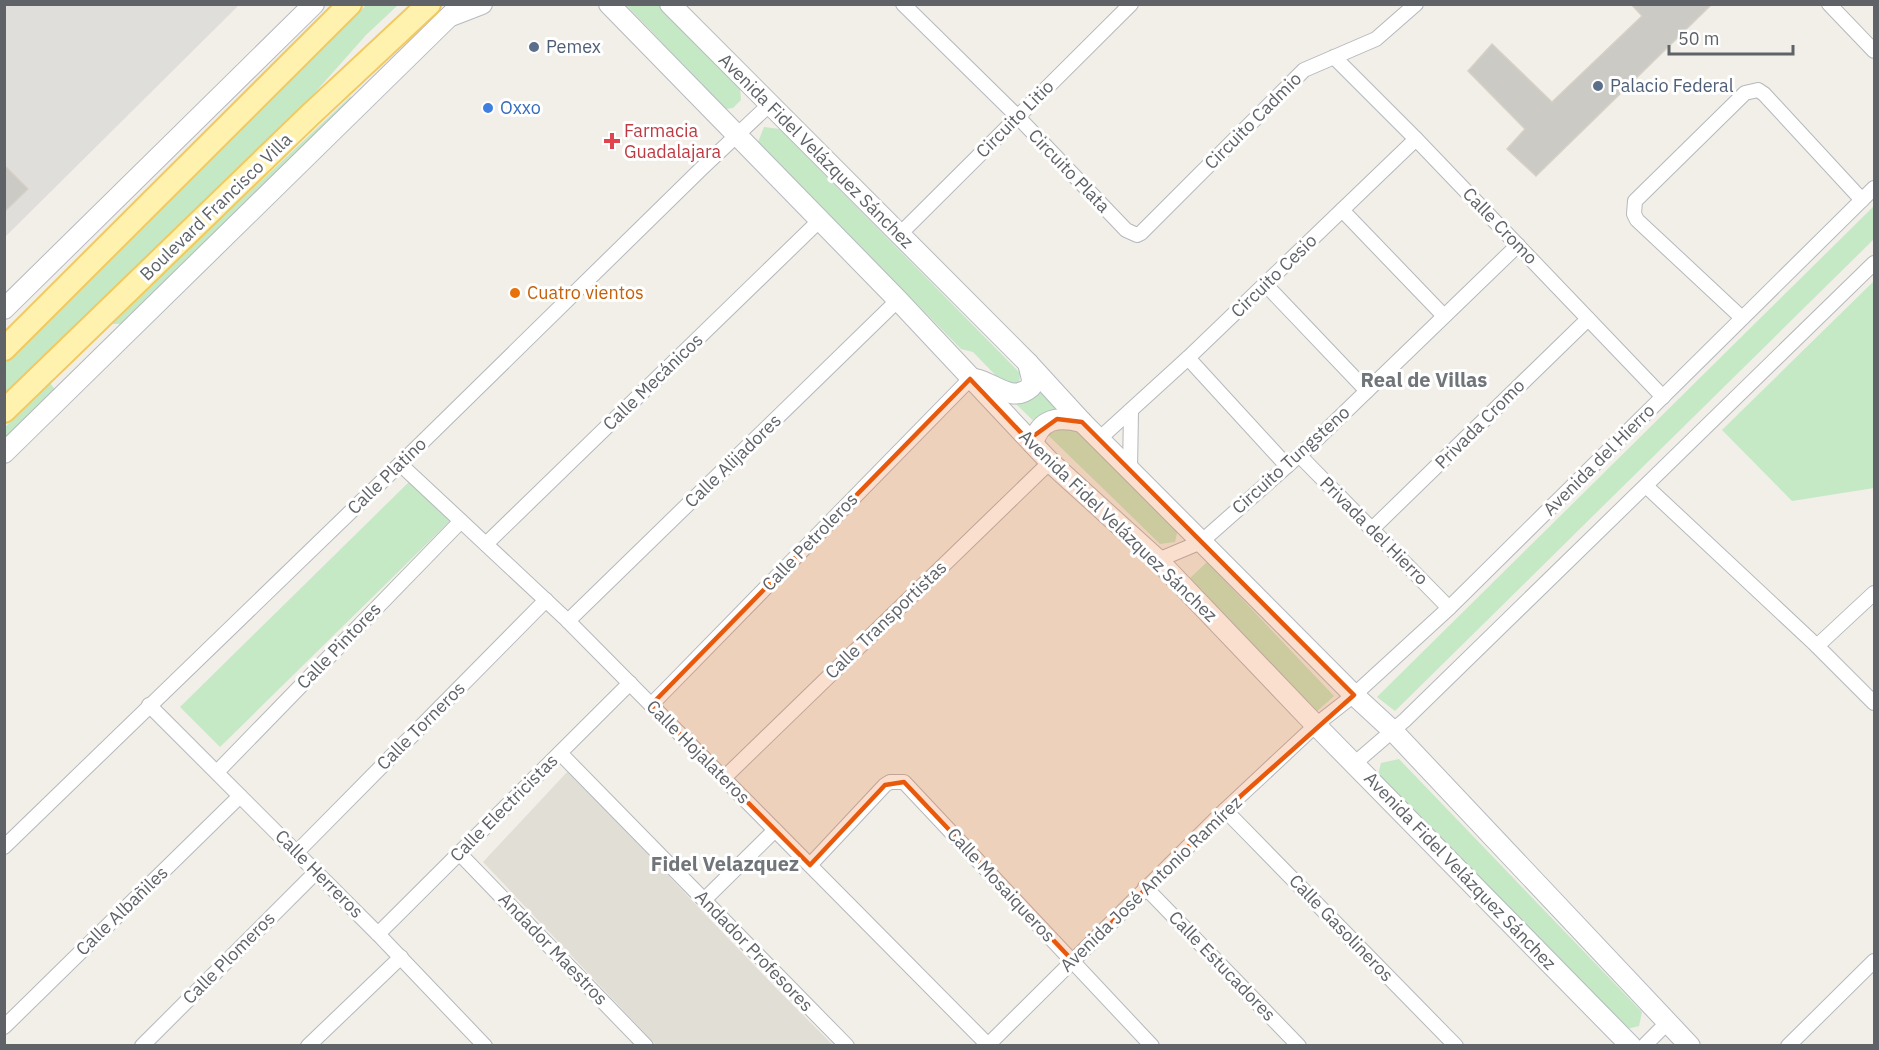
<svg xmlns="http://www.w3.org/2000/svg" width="1879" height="1050" font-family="'IBM Plex Sans',sans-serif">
	<rect width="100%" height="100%" fill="#f1efe8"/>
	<path fill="#e0deda" d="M5,5H239L5,237Z"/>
	<path fill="#e1ded6" d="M568,771L777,989L833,1045H656L483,862Z"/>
	<g fill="#c5e8c5">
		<path d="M366,5H398L366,35L288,123L5,400V363Z"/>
		<path d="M626,5H662L740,87L741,100L733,108L726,109Z"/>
		<path d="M351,96L349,107L121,324H109Z"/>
		<path d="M764,127L780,129L1020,373L1019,387L1009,389L973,352L961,349L758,142Z"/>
		<path d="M1874,206V239L1395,711L1377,697Z"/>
		<path d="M1874,281V488L1792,501L1722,430Z"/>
		<path d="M50,383L56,391L5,441V427Z"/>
		<path d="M1038,390L1178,529L1175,542L1160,544L1015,403L1027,400Z"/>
		<path d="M410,481L450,521L220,747L180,707Z"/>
		<path d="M1207,562L1334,696L1314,714L1188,580Z"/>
		<path d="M1399,759L1642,1012L1639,1026L1623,1030L1378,775L1381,763Z"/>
	</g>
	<g fill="#cccac5" stroke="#d6d1c6" stroke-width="1.5">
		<path d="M1631,4H1712L1536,176L1507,149L1525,129L1468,71L1492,44L1552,102L1642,16Z"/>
		<path d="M4,165L28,189L4,212Z"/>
	</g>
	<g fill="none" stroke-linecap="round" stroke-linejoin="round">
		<g stroke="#b5b8bc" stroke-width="16">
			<g id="street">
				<path d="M903,4L1017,116L1126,230L1137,235L1141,233L1304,70L1376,39L1416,4"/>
				<path d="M1829,4L1874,51"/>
				<path d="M1334,57L1416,139L1663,397"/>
				<path d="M1342,210L1444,316"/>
				<path d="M900,234L1131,4"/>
				<path d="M1265,284L1367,391"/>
				<path d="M1742,318L1637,220L1634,214L1635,201L1745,93L1758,90L1764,94L1862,200"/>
				<path d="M1188,358L1287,466"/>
				<path d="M1098,440L1188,358L1416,139"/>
				<path d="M1299,455L1449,608"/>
				<path d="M400,464L568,621L989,1046"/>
				<path d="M1130,470L1131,411"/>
				<path d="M1646,486L1817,646L1874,703"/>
				<path d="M1372,529L1588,319"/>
				<path d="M486,544L820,220"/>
				<path d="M1158,560L1201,542L1313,443L1518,245"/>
				<path d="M568,621L898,300"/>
				<path d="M1817,646L1874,593"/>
				<path d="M149,705L378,934L485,1046"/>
				<path d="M651,705L970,379"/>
				<path d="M560,753L847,1046"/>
				<path d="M1355,763L1405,720L1874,263"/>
				<path d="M217,772L461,521"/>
				<path d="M724,778L1050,462"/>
				<path d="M1225,810L1456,1046"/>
				<path d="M4,847L400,464L702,168L769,105"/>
				<path d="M297,852L546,600"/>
				<path d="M459,853L646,1046"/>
				<path d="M810,865L885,785L890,782H904L1152,1046"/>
				<path d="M1145,887L1299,1046"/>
				<path d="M704,900L775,830"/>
				<path d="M378,934L630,683"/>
				<path d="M4,1027L240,796"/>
				<path d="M142,1046L317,871"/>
				<path d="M308,1046L401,957"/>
				<path d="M987,1046L1225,810L1317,724L1354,695L1449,608L1874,188"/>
				<path d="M1644,1046L1667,1023"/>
				<path d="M1788,1046L1874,961"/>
			</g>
		</g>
		<g stroke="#b6babf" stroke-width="22">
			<g id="secondary">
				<path d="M609,4L898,300L1050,462L1158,560L1307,716L1631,1046"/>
				<path d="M670,4L1028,363L1082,422L1130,470L1354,695L1393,731L1690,1046"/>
				<path d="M451,16L482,4"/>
				<path d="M4,309L314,4"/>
				<path d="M975,379C995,383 1012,404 1031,387L1032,379L1028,363"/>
				<path d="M1033,444C1040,418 1058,416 1082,422"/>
				<path d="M4,453L462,4"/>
			</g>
		</g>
		<g stroke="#f2c960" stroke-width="26">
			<g id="primary">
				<path d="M4,349L350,4"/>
				<path d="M4,411L310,115L429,4"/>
			</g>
		</g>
		<use href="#street" stroke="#fff" stroke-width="14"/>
		<use href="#secondary" stroke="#fff" stroke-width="20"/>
		<use href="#primary" stroke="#fff2af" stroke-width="22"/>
	</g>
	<path fill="#e8590c" fill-opacity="0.2" stroke="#e8590c" stroke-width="4.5" stroke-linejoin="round" d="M970,379L1028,440L1057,419L1082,422L1354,695L1225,810L1073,961L904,782L885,785L810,865L651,705Z"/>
	<g fill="#5c6f8a" stroke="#fff" stroke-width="2">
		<circle cx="534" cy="47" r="6"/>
		<circle cx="1598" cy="86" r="6"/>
	</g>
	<circle fill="#3f7fe0" stroke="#fff" stroke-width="2" cx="488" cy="108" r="6"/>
	<path fill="#e0444e" stroke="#fff" stroke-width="2" d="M609 132h6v6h6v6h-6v6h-6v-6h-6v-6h6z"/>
	<circle fill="#e8710a" stroke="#fff" stroke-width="2" cx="515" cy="293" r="6"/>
	<g text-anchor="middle" stroke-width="6" stroke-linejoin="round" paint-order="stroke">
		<g font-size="18" fill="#4e5e75" stroke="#fff" text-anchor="start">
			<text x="546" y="53">Pemex</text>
			<text x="1610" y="92">Palacio Federal</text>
		</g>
		<g font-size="18" fill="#366cbe" stroke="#fff" text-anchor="start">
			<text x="500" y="114">Oxxo</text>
		</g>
		<g font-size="18" fill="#5f6368" stroke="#fff">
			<text transform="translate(1015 119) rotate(-45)" y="6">Circuito Litio</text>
			<text transform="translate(1253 121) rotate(-45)" y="6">Circuito Cadmio</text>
			<text transform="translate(816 151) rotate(45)" y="6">Avenida Fidel Velázquez Sánchez</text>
			<text transform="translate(1069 171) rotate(46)" y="6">Circuito Plata</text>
			<text transform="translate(216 207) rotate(-44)" y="6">Boulevard Francisco Villa</text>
			<text transform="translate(1500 226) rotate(46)" y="6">Calle Cromo</text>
			<text transform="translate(1274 276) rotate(-44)" y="6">Circuito Cesio</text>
			<text transform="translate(653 382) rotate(-44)" y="6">Calle Mecánicos</text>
			<text transform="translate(1480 424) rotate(-45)" y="6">Privada Cromo</text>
			<text transform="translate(1291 460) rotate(-42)" y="6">Circuito Tungsteno</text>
			<text transform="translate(1599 460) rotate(-45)" y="6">Avenida del Hierro</text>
			<text transform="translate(733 461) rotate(-44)" y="6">Calle Alijadores</text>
			<text transform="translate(387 476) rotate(-44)" y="6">Calle Platino</text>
			<text transform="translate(1118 526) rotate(44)" y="6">Avenida Fidel Velázquez Sánchez</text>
			<text transform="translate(1374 531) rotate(45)" y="6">Privada del Hierro</text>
			<text transform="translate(810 542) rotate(-46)" y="6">Calle Petroleros</text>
			<text transform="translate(886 620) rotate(-44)" y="6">Calle Transportistas</text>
			<text transform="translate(339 646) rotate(-46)" y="6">Calle Pintores</text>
			<text transform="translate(421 726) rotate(-45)" y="6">Calle Torneros</text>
			<text transform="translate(698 752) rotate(45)" y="6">Calle Hojalateros</text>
			<text transform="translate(504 808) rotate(-45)" y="6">Calle Electricistas</text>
			<text transform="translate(1460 871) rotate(46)" y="6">Avenida Fidel Velázquez Sánchez</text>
			<text transform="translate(319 874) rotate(45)" y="6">Calle Herreros</text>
			<text transform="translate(1151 884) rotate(-44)" y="6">Avenida José Antonio Ramírez</text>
			<text transform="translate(1001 885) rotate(47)" y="6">Calle Mosaiqueros</text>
			<text transform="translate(122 911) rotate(-44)" y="6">Calle Albañiles</text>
			<text transform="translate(1341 928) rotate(46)" y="6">Calle Gasolineros</text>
			<text transform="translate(553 949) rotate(46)" y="6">Andador Maestros</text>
			<text transform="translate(754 951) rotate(46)" y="6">Andador Profesores</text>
			<text transform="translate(229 958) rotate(-45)" y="6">Calle Plomeros</text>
			<text transform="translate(1222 966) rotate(46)" y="6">Calle Estucadores</text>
		</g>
		<g font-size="18" fill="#be3a42" stroke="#fff" text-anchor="start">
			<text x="624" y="137">Farmacia<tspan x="624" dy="21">Guadalajara</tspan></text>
		</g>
		<g font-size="18" fill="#c56008" stroke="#fff" text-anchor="start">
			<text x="527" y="299">Cuatro vientos</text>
		</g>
		<g font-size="20" font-weight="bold" fill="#70757a" stroke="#fff">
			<text x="1424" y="387">Real de Villas</text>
			<text x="725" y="871">Fidel Velazquez</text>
		</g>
	</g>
	<rect width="1879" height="1050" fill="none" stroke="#5f6368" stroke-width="12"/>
	<path d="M1669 45v9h124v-9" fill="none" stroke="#5f6368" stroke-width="3"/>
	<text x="1678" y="45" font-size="18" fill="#5f6368" stroke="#ffffff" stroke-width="4.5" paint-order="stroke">50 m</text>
</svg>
